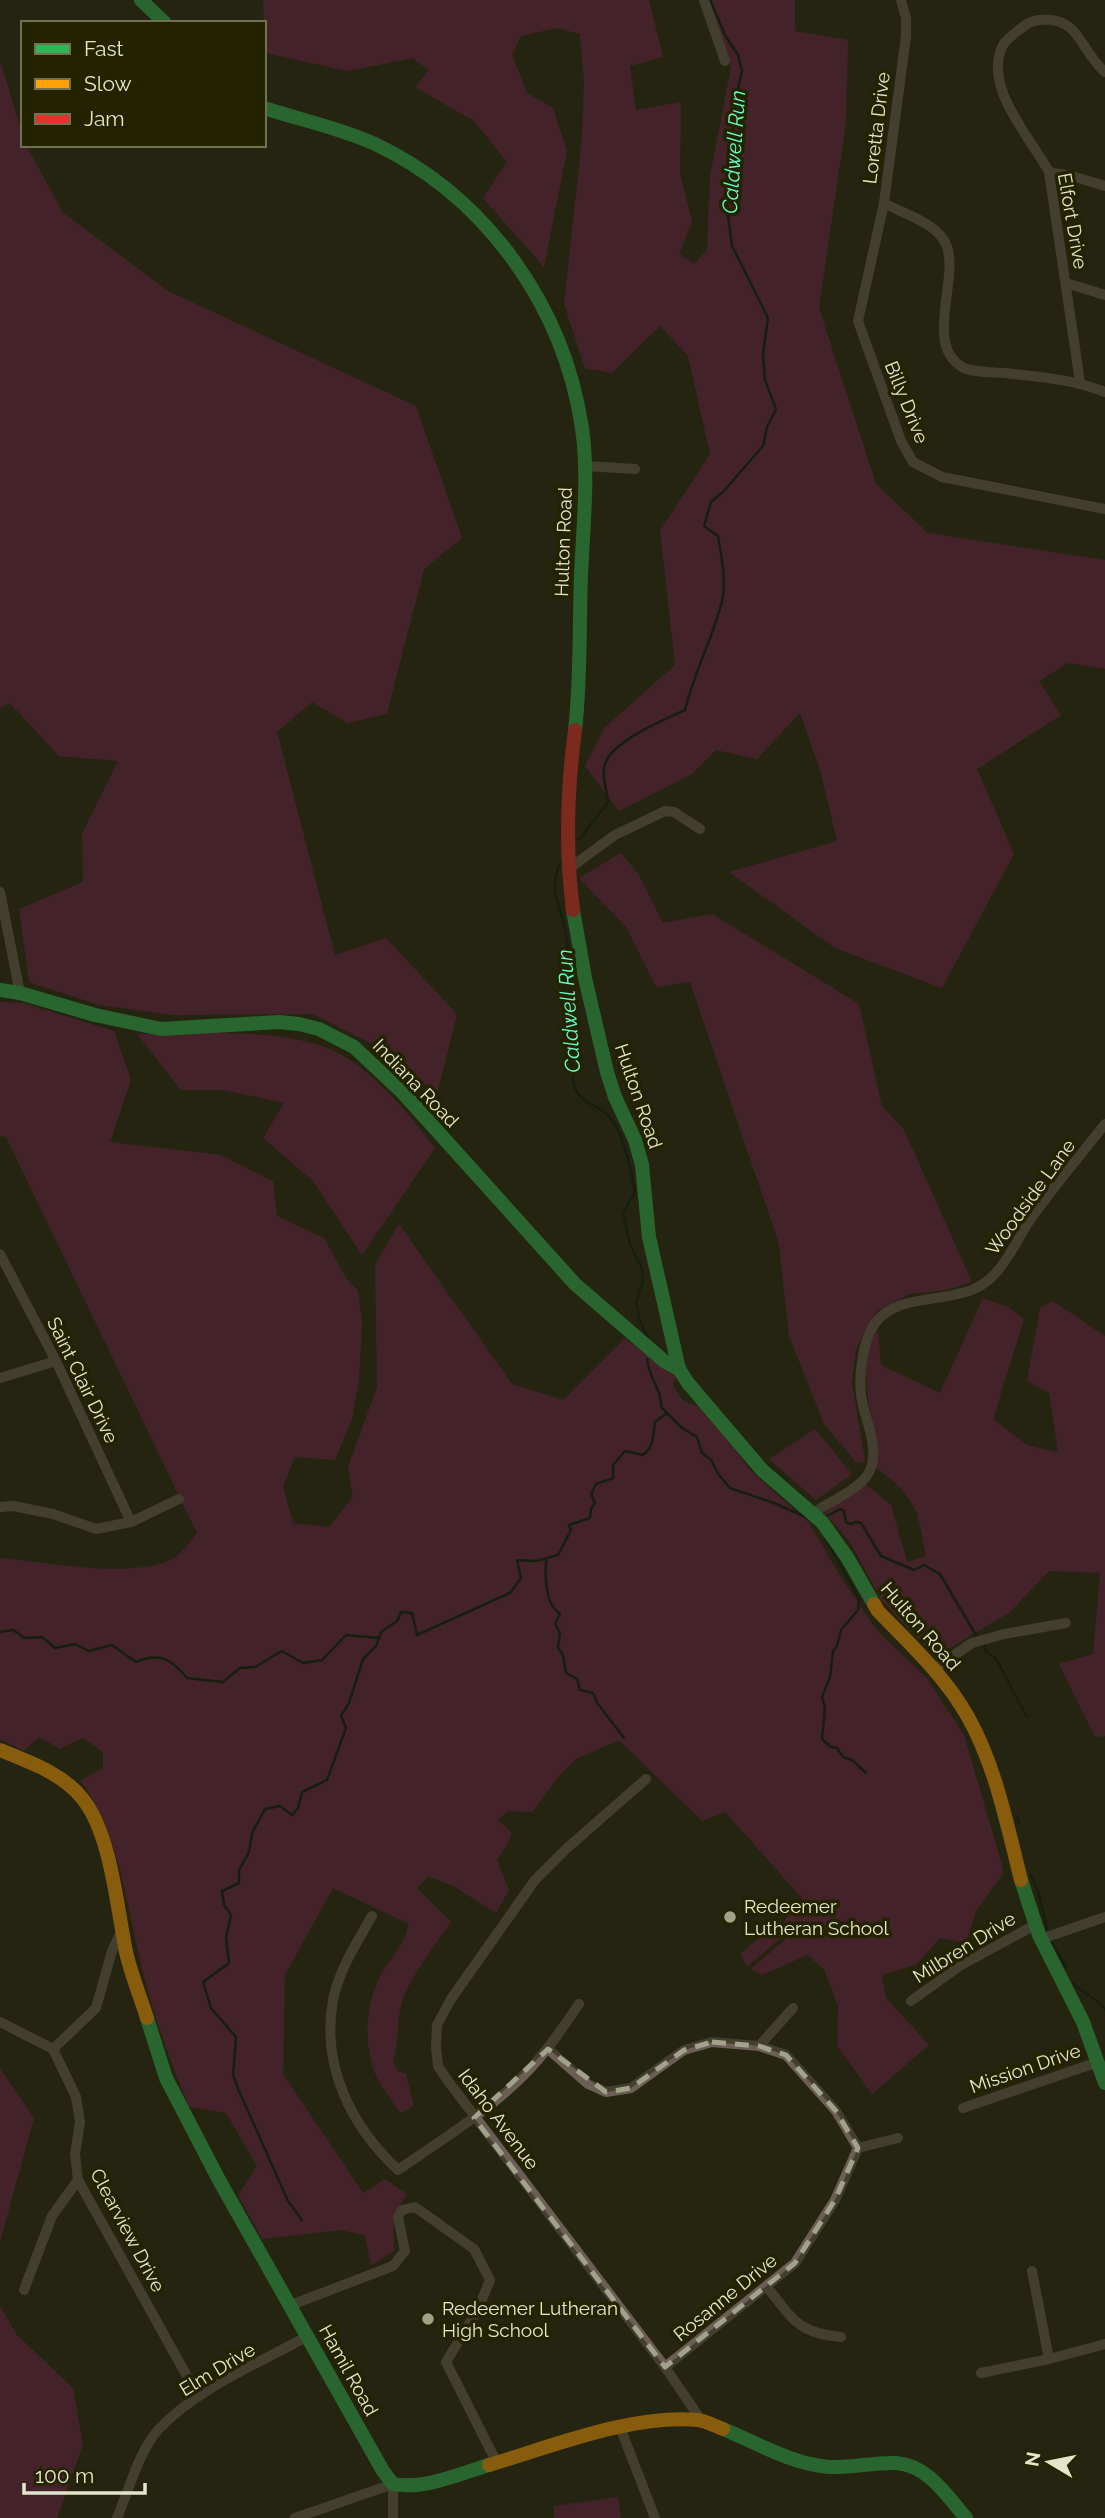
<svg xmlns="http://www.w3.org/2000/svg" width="1105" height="2518" font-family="Raleway,sans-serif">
	<rect width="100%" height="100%" fill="#252510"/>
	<g fill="#682247">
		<path d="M263,0H649L663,57L630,66L636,110L681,102L680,174L692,222L679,254L694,264L707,250L710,176L731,67L707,0H795V31L848,40L846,122L819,308L876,484L928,533L1105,560V669L1068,663L1039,681L1061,715L977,769L1014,854L942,988L835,948L729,872L837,841L821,773L800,713L757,759L716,750L692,774L619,811L585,766L604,728L675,665L660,531L710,454L688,356L660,326L612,373L585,368L564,304L582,138L584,81L580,34L557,28L521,36L512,55L527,93L553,108L567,151L544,267L483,198L507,162L474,121L415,87L429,70L413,58L347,71L265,53Z"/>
		<path d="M0,60L23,136V145H26L63,213L170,292L416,406L462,538L424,569L387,714L348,723L312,702L277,732L335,955L386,938L457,1014L437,1094L378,1047L313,1014L173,1015L99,1005L29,982L19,909L83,882L82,834L118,761L59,756L10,703L0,708Z"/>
		<path d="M621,853L639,875L663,923L712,914L859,1004L882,1106L904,1130L972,1282L946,1290L909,1294L877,1311L856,1349L852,1383L865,1461L857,1463L824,1424L789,1336L779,1244L690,982L656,987L626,927L579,878Z"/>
		<path d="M0,1002L23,1003L114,1031L131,1080L110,1142L221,1155L273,1181L277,1216L324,1238L346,1278L358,1291L362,1321L359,1380L352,1419L335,1460L295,1457L283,1486L293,1523L329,1527L353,1497L348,1467L377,1387L375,1264L399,1224L512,1384L563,1400L625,1338L661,1367L677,1374L673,1384C679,1399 686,1405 702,1406L751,1471L809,1523L837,1571L875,1628L928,1680L964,1735L1004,1872L976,1911L966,1943L940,1938L917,1964L882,1975L886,1998L929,2045L872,2094L837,2046L838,2006L824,1969L807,1955L762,1975L751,1969L786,1939L784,1921L802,1898L725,1812L702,1821L619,1740L576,1759L559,1776L532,1812L508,1811L498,1820L512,1833L508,1843L497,1860L509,1890L496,1913L453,1886L429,1876L417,1888L451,1922C436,1944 410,1977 402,2001C396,2022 400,2038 393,2061L398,2071L406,2074L414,2106L400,2113C392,2100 380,2086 374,2071C363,2039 366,2001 383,1971C393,1955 405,1943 409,1924L333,1888L285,1975L283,2074L363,2193L385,2179L407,2194L394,2216V2251L371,2265L365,2235L340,2230L262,2239L238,2195L257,2166L226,2113L189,2107C172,2065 156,2023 145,1980C128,1918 121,1831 80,1781L103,1768V1752L83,1738L60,1749L39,1737L24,1751L0,1739V1558C47,1562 128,1579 171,1560C181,1555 190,1541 197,1533L6,1137L0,1136Z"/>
		<path d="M137,1034C198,1034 297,1025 349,1059C383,1082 410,1116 435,1148L362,1255L313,1181L263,1138L284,1103L223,1090H181Z"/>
		<path d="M983,1298L1008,1307L1024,1319L993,1419L1029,1446L1058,1452L1049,1393L1027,1381L1040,1308L1053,1301L1105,1336V1736L1095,1737L1059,1664L1093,1654L1100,1573L1049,1571L1010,1612L935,1657L882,1601L850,1542L824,1513L864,1483L891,1505L907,1562L926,1556L917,1512L902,1489L876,1467L879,1455C873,1427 854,1351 878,1331L881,1365L940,1393Z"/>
		<path d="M815,1429L852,1474L816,1500L769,1459Z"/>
		<path d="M775,1924L783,1936L747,1967L740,1954Z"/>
		<path d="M0,2068L34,2118L0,2242Z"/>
		<path d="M0,2306L17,2335L73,2388L83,2444L57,2518H0Z"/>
		<path d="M618,2497L621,2518H554V2506Z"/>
	</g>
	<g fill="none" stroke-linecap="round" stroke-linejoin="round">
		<g stroke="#06170f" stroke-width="2.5">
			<path d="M579,840L608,802C607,790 601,775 605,764C612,741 664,720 685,710C694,672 713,638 722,601C727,581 721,555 718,536L704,526L711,502L723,492L763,446L767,427L776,409L765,380L763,354L768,318L732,246L727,207L731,173L734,106L742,71L738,55L726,37L710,0"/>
			<path d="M560,863C548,892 560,901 565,930C567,944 570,958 571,972C571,1001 566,1065 576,1090C581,1102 596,1105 605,1113C623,1126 631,1171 635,1192L623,1213L630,1244L642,1269L643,1281L636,1302L640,1321L649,1340"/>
			<path d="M647,1359C649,1379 662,1389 661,1407L682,1428L697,1437L702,1453L711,1460L719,1475L730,1488L774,1503L808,1518"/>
			<path d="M825,1517L840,1509L844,1511L846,1522L851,1524L856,1522L861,1523L881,1556L914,1570L924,1565L940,1574L977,1637"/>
			<path d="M828,1543L859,1599L858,1610L841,1630L837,1646L833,1651L830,1677L822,1697L825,1708L822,1739L831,1747L837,1748L843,1757L852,1760L866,1773"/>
			<path d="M547,1558C544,1568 546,1596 552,1605C554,1609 557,1611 560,1614L555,1624L560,1633L558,1648L563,1655L566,1673L577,1679L580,1690L593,1693L598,1704L624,1738"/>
			<path d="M0,1632L13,1630L25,1638L42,1637L55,1648L75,1644L89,1651L112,1645L136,1662C160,1652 171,1659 187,1678L223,1682L240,1668L255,1667L282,1651L303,1663L322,1660L346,1635L379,1638"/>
			<path d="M984,1645L987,1653L995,1657L1027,1717"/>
			<path d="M1017,1816L1019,1823"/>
			<path d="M1031,1875L1038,1891L1047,1929"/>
			<path d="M1052,1943L1066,1967"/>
			<path d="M1073,1983C1082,1995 1096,1996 1105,2010"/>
			<path d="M302,2220L288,2201L239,2091L233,2075L236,2037L211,2008L203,1982L229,1963L226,1938L231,1915L224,1905L222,1891L239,1883V1870L249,1852L252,1833L265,1809L280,1806L292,1815L298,1808L302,1792L327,1780L346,1728L341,1716L349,1703L363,1659L376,1646L381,1632L397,1621L401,1612L412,1613L417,1635L510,1593L521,1578L517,1560L536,1561L558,1555L571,1530L569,1525L590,1518L591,1509L595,1503L591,1494L596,1484L613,1478V1465L625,1451L643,1455C654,1447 653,1435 655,1422L667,1413"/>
		</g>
		<g stroke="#6c5e54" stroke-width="10">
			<path d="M704,0L725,61"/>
			<path d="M901,0L906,18V36L884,203C902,213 932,222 943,239C965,270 921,342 962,367C973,373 992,372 1005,373C1040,377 1071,379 1105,392"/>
			<path d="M1049,172L1072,176L1105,186"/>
			<path d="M884,203L858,321L901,441L913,462L942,477L1105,509"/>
			<path d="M1066,283L1105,295"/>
			<path d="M1080,382L1049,172C1031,138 982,87 1003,45C1008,37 1019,30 1027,24C1038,17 1058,19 1068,26C1081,35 1089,59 1105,72"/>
			<path d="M585,466L635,469"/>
			<path d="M567,870L615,835L665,811L674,812L700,829"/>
			<path d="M0,892L20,993"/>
			<path d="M0,1254L56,1361L131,1522"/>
			<path d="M0,1378L56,1361"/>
			<path d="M0,1507L13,1506L53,1514L96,1529L131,1522L179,1499"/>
			<path d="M813,1513C830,1502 853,1492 866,1477C884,1453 864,1421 861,1395C859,1376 862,1350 870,1332C888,1292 941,1304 974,1289C1002,1277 1014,1244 1030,1220C1053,1187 1080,1156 1105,1124"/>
			<path d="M934,1669L972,1643L1004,1634L1066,1623"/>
			<path d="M646,1779L566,1849L535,1880L451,1999L437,2025L436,2046L438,2066L448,2081L665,2367L701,2420"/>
			<path d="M372,1916C357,1942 339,1970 333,2000C321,2066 351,2126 398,2170C440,2141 486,2113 523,2076C545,2054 562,2029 579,2004"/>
			<path d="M1041,1939L1105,1917"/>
			<path d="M911,2001L961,1965L1035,1925"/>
			<path d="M0,2022L53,2049L76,2097L80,2122L75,2154L78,2180L198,2396"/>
			<path d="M759,2046L793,2008"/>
			<path d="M53,2049L96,2008L112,1951L121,1932"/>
			<path d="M548,2049L588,2084L606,2092L631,2088L684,2050L712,2042L759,2046L786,2055L836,2111L858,2148L835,2200L795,2263L665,2367"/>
			<path d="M963,2108L1098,2062"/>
			<path d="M858,2148L898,2138"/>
			<path d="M1032,2271L1049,2359"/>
			<path d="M767,2287C793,2319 797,2333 841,2337"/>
			<path d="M24,2290L52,2216L78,2180"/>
			<path d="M291,2305L393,2266L405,2251L398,2217L402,2210L415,2207L474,2249L490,2280L478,2309L446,2362L497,2463"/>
			<path d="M981,2373L1049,2359L1105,2344"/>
			<path d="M620,2427L655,2518"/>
			<path d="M117,2518C128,2492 139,2451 158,2430C196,2389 259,2363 308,2336"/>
			<path d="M295,2518L393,2484V2518"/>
		</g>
		<g stroke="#30b455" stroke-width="14">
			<path d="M141,0L165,23"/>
			<path d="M264,108C301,120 340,128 375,144C487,197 564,307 582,428C589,477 583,527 581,576C579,628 581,679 575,730"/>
			<path d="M573,910L585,978L607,1072L615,1097L635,1140L642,1165L649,1237L679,1369L688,1383L762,1470L822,1522L847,1557L874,1604"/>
			<path d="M0,990L20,993L95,1015L161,1029L279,1022L299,1024L319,1029L354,1047L403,1093L575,1284L664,1361L679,1369"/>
			<path d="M1021,1880L1039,1935L1083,2022L1105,2083"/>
			<path d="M147,2018L166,2078L219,2180L383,2471L393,2484C424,2490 459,2474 489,2465"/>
			<path d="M723,2429C757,2443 794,2465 830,2467C852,2468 874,2462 896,2463C928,2465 947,2496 966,2518"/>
		</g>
		<g stroke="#ff9f0a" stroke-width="14">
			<path d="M874,1604L878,1611C910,1644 945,1676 968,1717C996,1767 1007,1825 1021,1880"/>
			<path d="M0,1750C29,1762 62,1773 82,1798C111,1833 117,1908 126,1952C131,1974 140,1996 147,2018"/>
			<path d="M489,2465C553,2446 632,2414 698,2420C706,2421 715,2426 723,2429"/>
		</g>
		<path stroke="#e5322d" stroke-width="14" d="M573,910C565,849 567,791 575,730"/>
	</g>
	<path d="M0 0H1105V2518H0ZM712,2042L759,2046L786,2055L836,2111L858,2148L835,2200L795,2263L665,2367L474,2118L548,2049L606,2092L631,2088L684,2050Z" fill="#252510" fill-opacity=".55" fill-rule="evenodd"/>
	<path fill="none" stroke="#a1a28a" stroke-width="5" stroke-dasharray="14 9" stroke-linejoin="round" d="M712,2042L759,2046L786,2055L836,2111L858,2148L835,2200L795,2263L665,2367L474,2118L548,2049L606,2092L631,2088L684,2050Z"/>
	<g fill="#a1a28a" stroke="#242300" stroke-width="2.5">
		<circle cx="730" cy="1917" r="7"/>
		<circle cx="428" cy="2319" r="7"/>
	</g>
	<g text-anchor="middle" stroke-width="7" stroke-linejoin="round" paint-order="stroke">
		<g font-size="19" fill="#e4e5cc" stroke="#242300">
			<text transform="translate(876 128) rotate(-83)" y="7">Loretta Drive</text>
			<text transform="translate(1073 221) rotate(80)" y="7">Elfort Drive</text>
			<text transform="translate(907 402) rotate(68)" y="7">Billy Drive</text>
			<text transform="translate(563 542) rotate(-88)" y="7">Hulton Road</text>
			<text transform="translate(416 1083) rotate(46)" y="7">Indiana Road</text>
			<text transform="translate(639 1096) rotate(71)" y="7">Hulton Road</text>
			<text transform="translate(1030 1197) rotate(-54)" y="7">Woodside Lane</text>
			<text transform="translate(83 1380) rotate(64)" y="7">Saint Clair Drive</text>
			<text transform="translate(921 1626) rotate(49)" y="7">Hulton Road</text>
			<text transform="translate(964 1947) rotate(-32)" y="7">Milbren Drive</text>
			<text transform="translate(1025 2068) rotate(-19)" y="7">Mission Drive</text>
			<text transform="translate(499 2119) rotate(53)" y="7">Idaho Avenue</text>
			<text transform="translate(128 2230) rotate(62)" y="7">Clearview Drive</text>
			<text transform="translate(725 2297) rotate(-39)" y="7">Rosanne Drive</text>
			<text transform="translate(217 2369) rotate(-31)" y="7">Elm Drive</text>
			<text transform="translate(349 2370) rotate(61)" y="7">Hamil Road</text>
		</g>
		<g font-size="19" fill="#e4e5cc" stroke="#242300" text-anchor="start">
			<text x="744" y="1913">Redeemer<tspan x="744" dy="22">Lutheran School</tspan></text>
			<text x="442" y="2315">Redeemer Lutheran<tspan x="442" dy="22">High School</tspan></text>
		</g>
		<g font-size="21" font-style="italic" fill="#62fccc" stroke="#242300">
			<text transform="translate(734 152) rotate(-86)" y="7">Caldwell Run</text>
			<text transform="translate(569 1011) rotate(-94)" y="7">Caldwell Run</text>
		</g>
	</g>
	<rect x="21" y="21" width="245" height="126" fill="#242300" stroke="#717152" stroke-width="2"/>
	<rect x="35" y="44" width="35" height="10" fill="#30b455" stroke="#717152" stroke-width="2"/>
	<text x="84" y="56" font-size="21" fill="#e4e5cc">Fast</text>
	<rect x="35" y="79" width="35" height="10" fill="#ff9f0a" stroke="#717152" stroke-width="2"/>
	<text x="84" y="91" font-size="21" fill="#e4e5cc">Slow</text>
	<rect x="35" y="114" width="35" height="10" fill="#e5322d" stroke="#717152" stroke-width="2"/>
	<text x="84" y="126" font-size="21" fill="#e4e5cc">Jam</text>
	<g transform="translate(1049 2462) rotate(280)" stroke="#242300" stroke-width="5" paint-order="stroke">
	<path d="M0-5L12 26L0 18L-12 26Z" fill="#e4e5cc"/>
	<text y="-10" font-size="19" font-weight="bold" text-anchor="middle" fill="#e4e5cc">N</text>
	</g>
	<path d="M24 2483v10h121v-10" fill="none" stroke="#e4e5cc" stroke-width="3.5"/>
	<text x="35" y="2483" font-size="21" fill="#e4e5cc" stroke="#242300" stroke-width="5" paint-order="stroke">100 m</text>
</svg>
